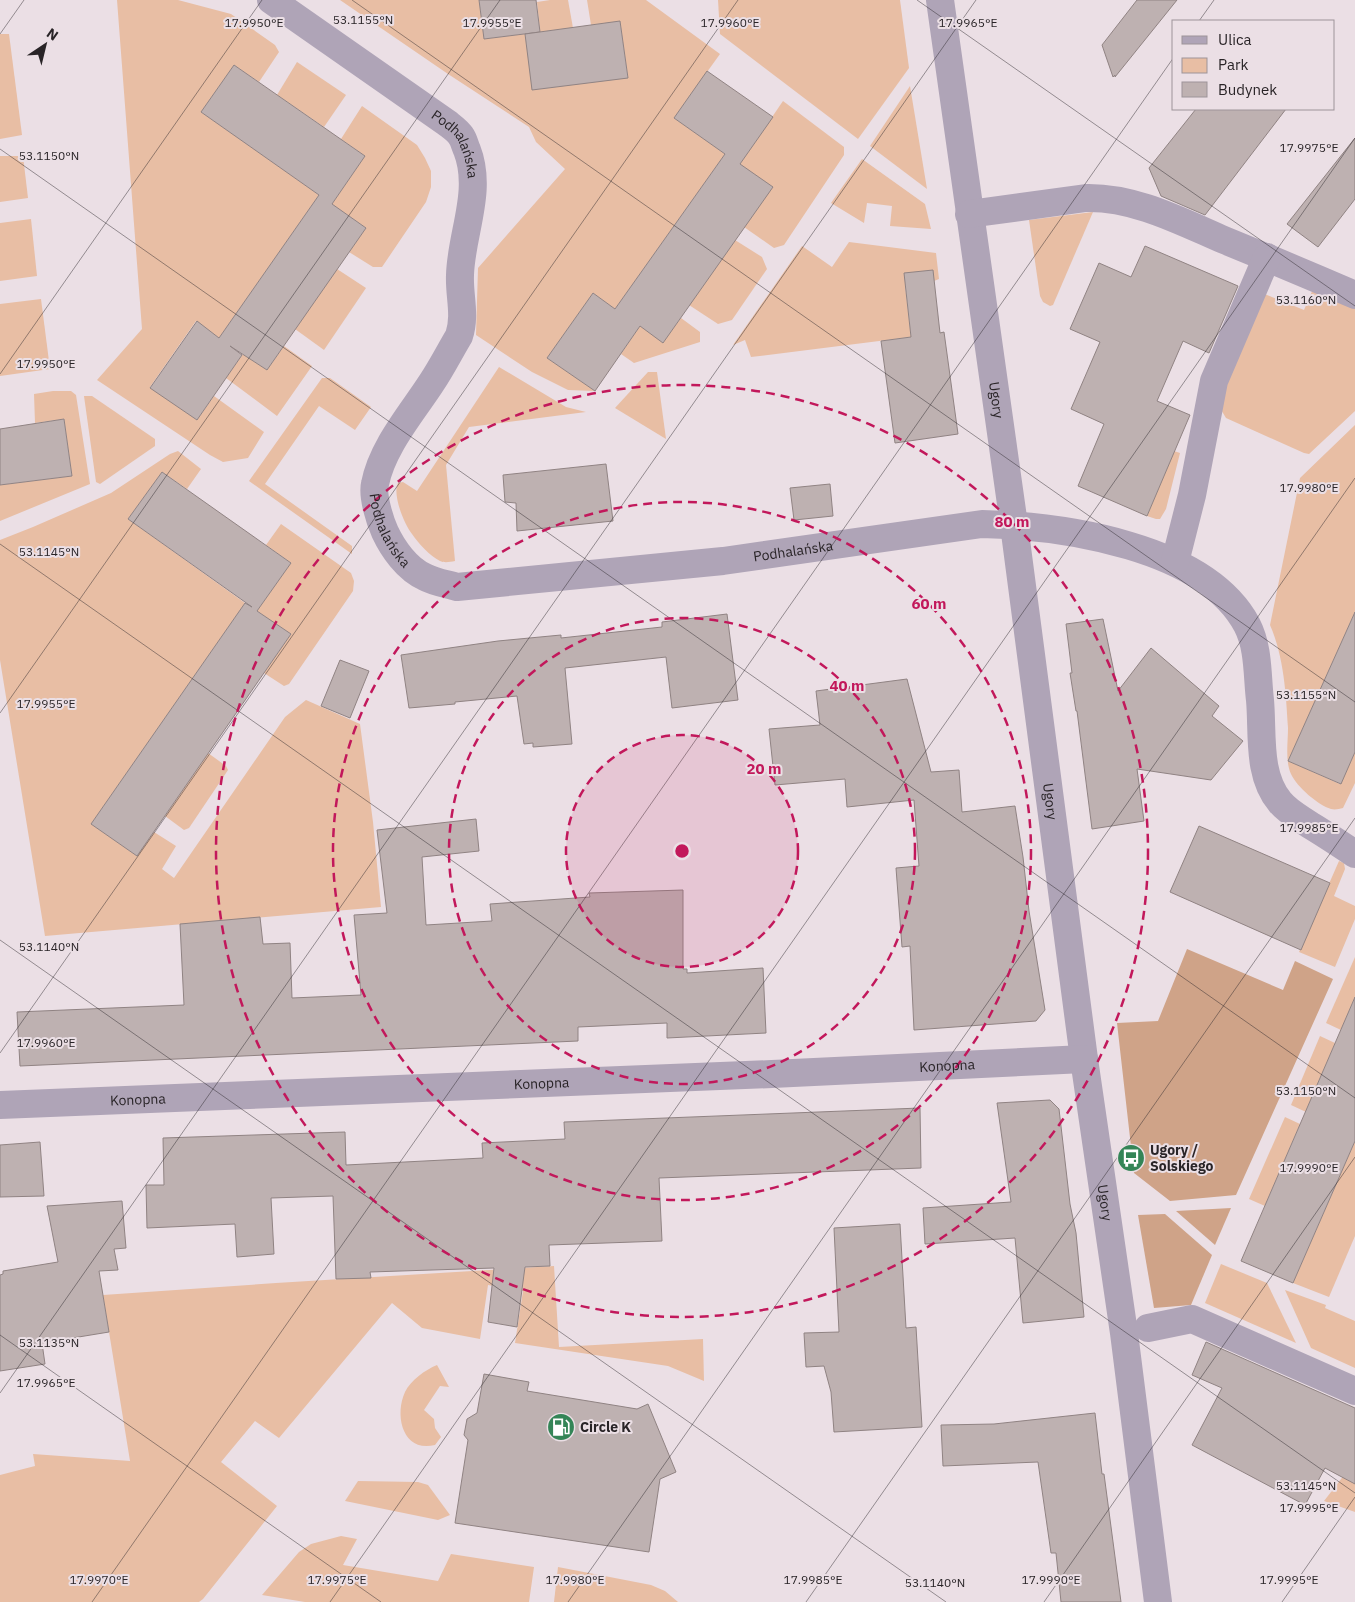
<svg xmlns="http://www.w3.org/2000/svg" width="1355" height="1602" font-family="'IBM Plex Sans',sans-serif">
	<rect width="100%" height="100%" fill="#ebdfe5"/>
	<g fill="#e8bea4">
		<path d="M117,0H178L231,14L275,45L279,52L259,82L234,65L201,112L319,195L219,338L196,321L150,387L197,420L214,396L264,432L248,458L223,462L210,455L97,380L142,329Z"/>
		<path d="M340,0H479L484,39L525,34L533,90L628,77L620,22L591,25L587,0H646L720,54L674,118L725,154L615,309L593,293L547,358L595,391L568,390L532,372L476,335L478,268L565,169L536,142L529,127L448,74Z"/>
		<path d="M550,0H568L573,28L540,32L537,2Z"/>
		<path d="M718,0H900L909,68L858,139L720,34Z"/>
		<path d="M0,34H9L22,135L0,139Z"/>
		<path d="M297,62L346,95L324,127L277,95Z"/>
		<path d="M910,86L927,189L870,146Z"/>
		<path d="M783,101L844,147V155L784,245L774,248L744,227L740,164Z"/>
		<path d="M362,106L417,145L425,158L431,171V187L426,202L382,267H373L349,252L366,228L332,204L365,156L341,139Z"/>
		<path d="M0,156H23L28,198L0,202Z"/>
		<path d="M862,159L925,204L931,229L890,226L892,206L867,203L864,223L831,203Z"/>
		<path d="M1093,212L1053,305L1050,306L1043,302L1040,296L1029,220Z"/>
		<path d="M31,219L37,276L0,281V223Z"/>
		<path d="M735,240L762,257L767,269L732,320L718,324L689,305Z"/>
		<path d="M849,242L936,253L939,279L934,281L905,285L911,337L751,357L745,340L733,345L802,246L832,267Z"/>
		<path d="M337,269L366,288L324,350L295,329Z"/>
		<path d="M1313,289L1355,308V411L1309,454L1304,453L1226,418L1220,408L1221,394L1262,293L1304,310Z"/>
		<path d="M41,299L50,369L0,376V304Z"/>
		<path d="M681,318L700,332V342L634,363L621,354L640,326L663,342Z"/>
		<path d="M284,346L312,366L277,416L226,378L243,354L267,370Z"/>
		<path d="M499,367L566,407L586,412L469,427L446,465L455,561C450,562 444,563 440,561C430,556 418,543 412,534C404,524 392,494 398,483L403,482L417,491Z"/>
		<path d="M648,372H657L666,439L615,408Z"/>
		<path d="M322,378H330L371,407L355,430L319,406L265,484L352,546V554L249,481Z"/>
		<path d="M53,391H71L76,395L90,484L0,521V485L72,476L64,419L35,423L34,394Z"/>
		<path d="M84,396H92L155,439V446L100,484L96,482Z"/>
		<path d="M1355,425V612L1288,761L1340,784L1355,752V783L1343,808C1339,809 1335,810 1331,809C1318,805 1297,787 1291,774C1285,761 1288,742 1288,728C1286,694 1284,657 1270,625L1300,478Z"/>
		<path d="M178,451L201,469L187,489L162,472L128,519L245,603L91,824L137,856L154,832L176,846L162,869L174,878L285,717L306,700L360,724L373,822L381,907L45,936L0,660V540L33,527L111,493L170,454Z"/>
		<path d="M1174,451L1180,453L1166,509L1160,519H1156L1147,516Z"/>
		<path d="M281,524L351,573L354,581L353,591L289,684L284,686L264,673L291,634L257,611L291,563L266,545Z"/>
		<path d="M208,753L226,766L228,770L189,828L184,830L165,816Z"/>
		<path d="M1339,861L1344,863L1345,869L1334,896L1355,906V919L1335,967L1299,952Z"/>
		<path d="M1355,957V997L1341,1030L1326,1023Z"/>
		<path d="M1320,1036L1335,1043L1306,1112L1291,1105Z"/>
		<path d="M1285,1117L1300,1124L1265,1206L1249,1199Z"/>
		<path d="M1355,1141V1236L1329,1297L1293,1283Z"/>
		<path d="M1221,1264L1267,1283L1296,1343L1205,1303Z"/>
		<path d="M554,1266L559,1347L703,1339L704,1381L668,1366L515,1343L523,1291L488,1285L480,1339L422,1328L392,1303L279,1438L255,1421L221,1462L277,1506L203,1599L199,1602H0V1475L35,1466L33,1454L130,1461L103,1295L276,1283Z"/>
		<path d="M1285,1290L1326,1305L1325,1308L1355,1321V1368L1311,1348Z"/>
		<path d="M437,1365L449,1387L440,1386L424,1410L434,1419L435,1428L441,1437L435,1445C403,1453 394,1416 405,1392C411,1380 425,1370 437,1365Z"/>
		<path d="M1355,1461V1512L1324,1501Z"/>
		<path d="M358,1481L418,1482L428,1485L450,1515L438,1520L345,1501Z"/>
		<path d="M341,1536L357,1539L343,1565L438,1581L451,1554L534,1567L529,1602H305L262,1595L299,1552L311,1544Z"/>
		<path d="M558,1567L651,1585L665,1591L678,1602H554Z"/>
	</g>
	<g fill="#cfa388">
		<path d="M1187,949L1283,990L1295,961L1333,979L1236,1195L1170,1201L1134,1173L1117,1023L1158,1021Z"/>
		<path d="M1231,1208L1215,1245L1176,1211Z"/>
		<path d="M1165,1214L1212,1255L1191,1305L1154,1308L1138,1215Z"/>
	</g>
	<g fill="#beb1b1" stroke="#908383">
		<path d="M479,0H536L540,32L484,39Z"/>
		<path d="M1137,0H1177L1115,77V75L1113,77L1102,45Z"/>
		<path d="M620,21L628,78L532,90L525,34Z"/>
		<path d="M234,65L365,156L332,204L366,228L267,370L230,346L242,355L197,420L150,388L197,321L219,338L319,195L201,112Z"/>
		<path d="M707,71L773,117L740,164L773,187L663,343L640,326L595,391L547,358L593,293L615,309L725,154L674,118Z"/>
		<path d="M1196,109H1286L1205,215L1161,196L1149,168Z"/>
		<path d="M1355,138V199L1318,247L1287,224Z"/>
		<path d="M1145,246L1238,286L1209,353L1183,341L1157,401L1190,415L1147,516L1078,486L1104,424L1071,409L1100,342L1070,329L1099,263L1131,277Z"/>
		<path d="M933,270L940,333L944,332L958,434L895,443L881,341L911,337L904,273Z"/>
		<path d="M64,419L72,476L0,485V429Z"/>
		<path d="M606,464L613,521L517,531L516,503L505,502L503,475Z"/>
		<path d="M162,472L291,563L257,611L291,634L137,856L91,824L245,603L252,607L128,519Z"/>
		<path d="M830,484L833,516L794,520L790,488Z"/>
		<path d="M1355,612V752L1341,784L1288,761Z"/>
		<path d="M727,614L738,700L672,708L666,657L565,668L572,744L533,747V743L524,744L517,696L455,702V704L409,708L401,655L498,641L561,635V638L662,627V622Z"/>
		<path d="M1103,619L1118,691L1151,648L1219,706L1212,716L1243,741L1211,780L1137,769L1144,821L1092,829L1077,711H1076L1070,673H1072L1066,624Z"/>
		<path d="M340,660L369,671L350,718L321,706Z"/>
		<path d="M907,679L931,772L959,770L962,812L1015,806L1023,857L1029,911L1045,1010L1036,1021L914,1030L910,946L902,947L896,868L919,866L914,800L847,807L845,779L775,785L769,729L820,725L816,691Z"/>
		<path d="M476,819L479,851L422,857L426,925L492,921L490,904L590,897L589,893L683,890V969H687V973L763,968L766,1033L667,1038V1023L578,1027V1041L20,1066L17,1012L184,1005L180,924L260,917L263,944L290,943L292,998L361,995L354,915L387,913L377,830Z"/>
		<path d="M1199,826L1330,883L1301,950L1170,892Z"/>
		<path d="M1355,997V1141L1293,1283L1241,1261Z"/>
		<path d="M1050,1100L1059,1109L1070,1204L1076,1233L1084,1317L1023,1323L1015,1238L925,1244L923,1208L1011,1202L997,1103Z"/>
		<path d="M920,1108L921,1168L659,1178L662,1241L549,1245L550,1266L525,1267L517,1327L488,1322L494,1268L370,1272L371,1278L336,1279L333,1196L271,1198L274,1254L237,1257L235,1224L147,1228L146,1185H164L163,1138L345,1132L346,1165L483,1158L482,1143L565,1139L564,1122Z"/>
		<path d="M40,1142L44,1196L0,1197V1145Z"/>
		<path d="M122,1201L126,1248L114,1249L118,1270L99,1271L109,1332L42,1343L45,1364L0,1371V1275L3,1274V1271L58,1262L47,1206Z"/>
		<path d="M900,1224L906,1328L916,1327L922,1427L834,1432L831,1392L824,1366L806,1367L804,1333L839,1332L834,1228Z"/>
		<path d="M1206,1342L1355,1408V1484L1325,1468L1305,1505L1192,1445L1222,1388L1192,1375Z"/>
		<path d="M484,1374L529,1382L527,1391L637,1409L648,1404L676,1472L660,1479L649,1552L455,1523L468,1440L464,1435L467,1419L477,1413Z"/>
		<path d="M1095,1413L1102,1474H1104L1121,1602H1061L1056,1553H1051L1038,1462L943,1466L941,1425L994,1424Z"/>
	</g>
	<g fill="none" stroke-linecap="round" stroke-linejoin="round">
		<g stroke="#afa4b7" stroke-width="28">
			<path id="s1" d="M271,0L447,123C452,127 458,131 461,136C464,140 465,146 467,150C483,191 461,234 460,275C459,296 466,315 459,336C450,351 442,367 432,382C412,413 382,447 375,484C372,496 380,521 385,532C393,549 407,569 425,577C434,582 447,584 457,587L723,561L982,524C1063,526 1205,546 1247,625C1259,648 1257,676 1260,700C1263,733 1257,775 1280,802C1288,812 1300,818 1310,825C1325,834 1340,844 1355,854"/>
			<path id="s2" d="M940,0L1014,525L1084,1059L1124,1333L1158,1602"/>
			<path d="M969,214L1086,198C1135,197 1180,221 1224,240C1268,258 1311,276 1355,295"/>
			<path d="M1175,562L1192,495L1214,381L1267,257"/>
			<path id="s3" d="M0,1105L772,1074L1084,1059"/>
			<path d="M1148,1328L1192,1319L1355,1391"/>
		</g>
	</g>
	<path fill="none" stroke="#292427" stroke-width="1" stroke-opacity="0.45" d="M352,0L1355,702M917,0L1355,306M1199,21L1214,0M0,34L24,0M0,149L1355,1098M0,374L262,0M0,544L1355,1493M0,713L500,0M0,940L946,1602M0,1053L738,0M0,1335L381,1602M0,1393L976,0M92,1602L1174,57M330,1602L1355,138M568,1602L1355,478M806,1602L1355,818M1044,1602L1355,1157M1282,1602L1355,1497"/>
	<circle cx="682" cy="851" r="116" fill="#c2185b" fill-opacity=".12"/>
	<g fill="none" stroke="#c2185b" stroke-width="2.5" stroke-dasharray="9 6">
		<circle cx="682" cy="851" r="116"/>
		<circle cx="682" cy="851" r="233"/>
		<circle cx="682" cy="851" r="349"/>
		<circle cx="682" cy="851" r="466"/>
	</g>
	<defs>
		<g id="bus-disc" transform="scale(1.4375)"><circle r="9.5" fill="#348557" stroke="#ebdfe5"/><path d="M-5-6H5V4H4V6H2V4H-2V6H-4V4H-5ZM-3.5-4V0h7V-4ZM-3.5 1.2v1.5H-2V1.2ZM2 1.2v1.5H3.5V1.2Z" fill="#fff"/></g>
		<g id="fuel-disc" transform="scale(1.4375)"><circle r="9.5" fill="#348557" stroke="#ebdfe5"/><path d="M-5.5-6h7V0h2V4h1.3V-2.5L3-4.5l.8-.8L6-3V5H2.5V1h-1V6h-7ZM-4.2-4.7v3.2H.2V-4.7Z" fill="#fff"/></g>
	</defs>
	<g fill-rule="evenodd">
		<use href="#bus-disc" x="1131" y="1158"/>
		<use href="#fuel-disc" x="561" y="1427"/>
	</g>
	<g text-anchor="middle" stroke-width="4" stroke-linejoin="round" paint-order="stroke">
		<g font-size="14" fill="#292427" stroke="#ebdfe5">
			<text dy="5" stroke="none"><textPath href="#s1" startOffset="238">Podhalańska</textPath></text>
			<text dy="5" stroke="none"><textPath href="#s2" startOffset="404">Ugory</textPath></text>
			<text dy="5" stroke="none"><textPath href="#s1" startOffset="658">Podhalańska</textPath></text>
			<text dy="5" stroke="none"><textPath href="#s1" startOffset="1091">Podhalańska</textPath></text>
			<text dy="5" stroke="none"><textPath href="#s2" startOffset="809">Ugory</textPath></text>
			<text dy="5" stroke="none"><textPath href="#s3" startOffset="948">Konopna</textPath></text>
			<text dy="5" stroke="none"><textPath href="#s3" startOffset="542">Konopna</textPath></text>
			<text dy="5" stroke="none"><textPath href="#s3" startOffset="138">Konopna</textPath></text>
			<text dy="5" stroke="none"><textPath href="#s2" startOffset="1214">Ugory</textPath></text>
		</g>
		<g font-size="14" font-weight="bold" fill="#292427" stroke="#ebdfe5" text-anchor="start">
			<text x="1150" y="1155">Ugory /<tspan x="1150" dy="16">Solskiego</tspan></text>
			<text x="580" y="1432">Circle K</text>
		</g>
	</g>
	<g font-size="12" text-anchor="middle" fill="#292427" stroke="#ebdfe5" stroke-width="4" stroke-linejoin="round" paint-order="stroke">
		<text x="363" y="24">53.1155°N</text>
		<text x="254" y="27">17.9950°E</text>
		<text x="492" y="27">17.9955°E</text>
		<text x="730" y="27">17.9960°E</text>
		<text x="968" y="27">17.9965°E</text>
		<text x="1309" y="152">17.9975°E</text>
		<text x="49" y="160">53.1150°N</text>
		<text x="1306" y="304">53.1160°N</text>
		<text x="46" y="368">17.9950°E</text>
		<text x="1309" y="492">17.9980°E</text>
		<text x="49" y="556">53.1145°N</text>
		<text x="1306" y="699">53.1155°N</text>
		<text x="46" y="708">17.9955°E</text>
		<text x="1309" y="832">17.9985°E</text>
		<text x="49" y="951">53.1140°N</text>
		<text x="46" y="1047">17.9960°E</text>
		<text x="1306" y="1095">53.1150°N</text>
		<text x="1309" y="1172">17.9990°E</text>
		<text x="49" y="1347">53.1135°N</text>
		<text x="46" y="1387">17.9965°E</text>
		<text x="1306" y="1490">53.1145°N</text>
		<text x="1309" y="1512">17.9995°E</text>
		<text x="99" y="1584">17.9970°E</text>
		<text x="337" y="1584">17.9975°E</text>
		<text x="575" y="1584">17.9980°E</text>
		<text x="813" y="1584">17.9985°E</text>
		<text x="1051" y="1584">17.9990°E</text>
		<text x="1289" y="1584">17.9995°E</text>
		<text x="935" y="1587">53.1140°N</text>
	</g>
	<circle cx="682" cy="851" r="8" fill="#c2185b" stroke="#ebdfe5" stroke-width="2.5"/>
	<g font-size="15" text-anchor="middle" font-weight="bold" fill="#c2185b" stroke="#ebdfe5" stroke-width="4" stroke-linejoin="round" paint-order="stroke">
		<text x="1012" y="527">80 m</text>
		<text x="929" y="609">60 m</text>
		<text x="847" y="691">40 m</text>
		<text x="764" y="774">20 m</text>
	</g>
	<rect x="1172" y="20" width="162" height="90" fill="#ebdfe5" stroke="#9d9499"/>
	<rect x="1182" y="36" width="25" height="8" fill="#afa4b7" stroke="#9d9499"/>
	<text x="1218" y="45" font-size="15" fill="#292427">Ulica</text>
	<rect x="1182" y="58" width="25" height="15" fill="#e8bea4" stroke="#9d9499"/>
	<text x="1218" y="70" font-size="15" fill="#292427">Park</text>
	<rect x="1182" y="82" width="25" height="15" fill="#beb1b1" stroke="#9d9499"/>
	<text x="1218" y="95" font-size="15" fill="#292427">Budynek</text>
	<g transform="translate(45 45) rotate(35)" stroke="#ebdfe5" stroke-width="4" paint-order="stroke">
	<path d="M0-4L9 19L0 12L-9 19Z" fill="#292427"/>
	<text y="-8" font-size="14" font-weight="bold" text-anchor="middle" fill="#292427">N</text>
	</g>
</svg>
